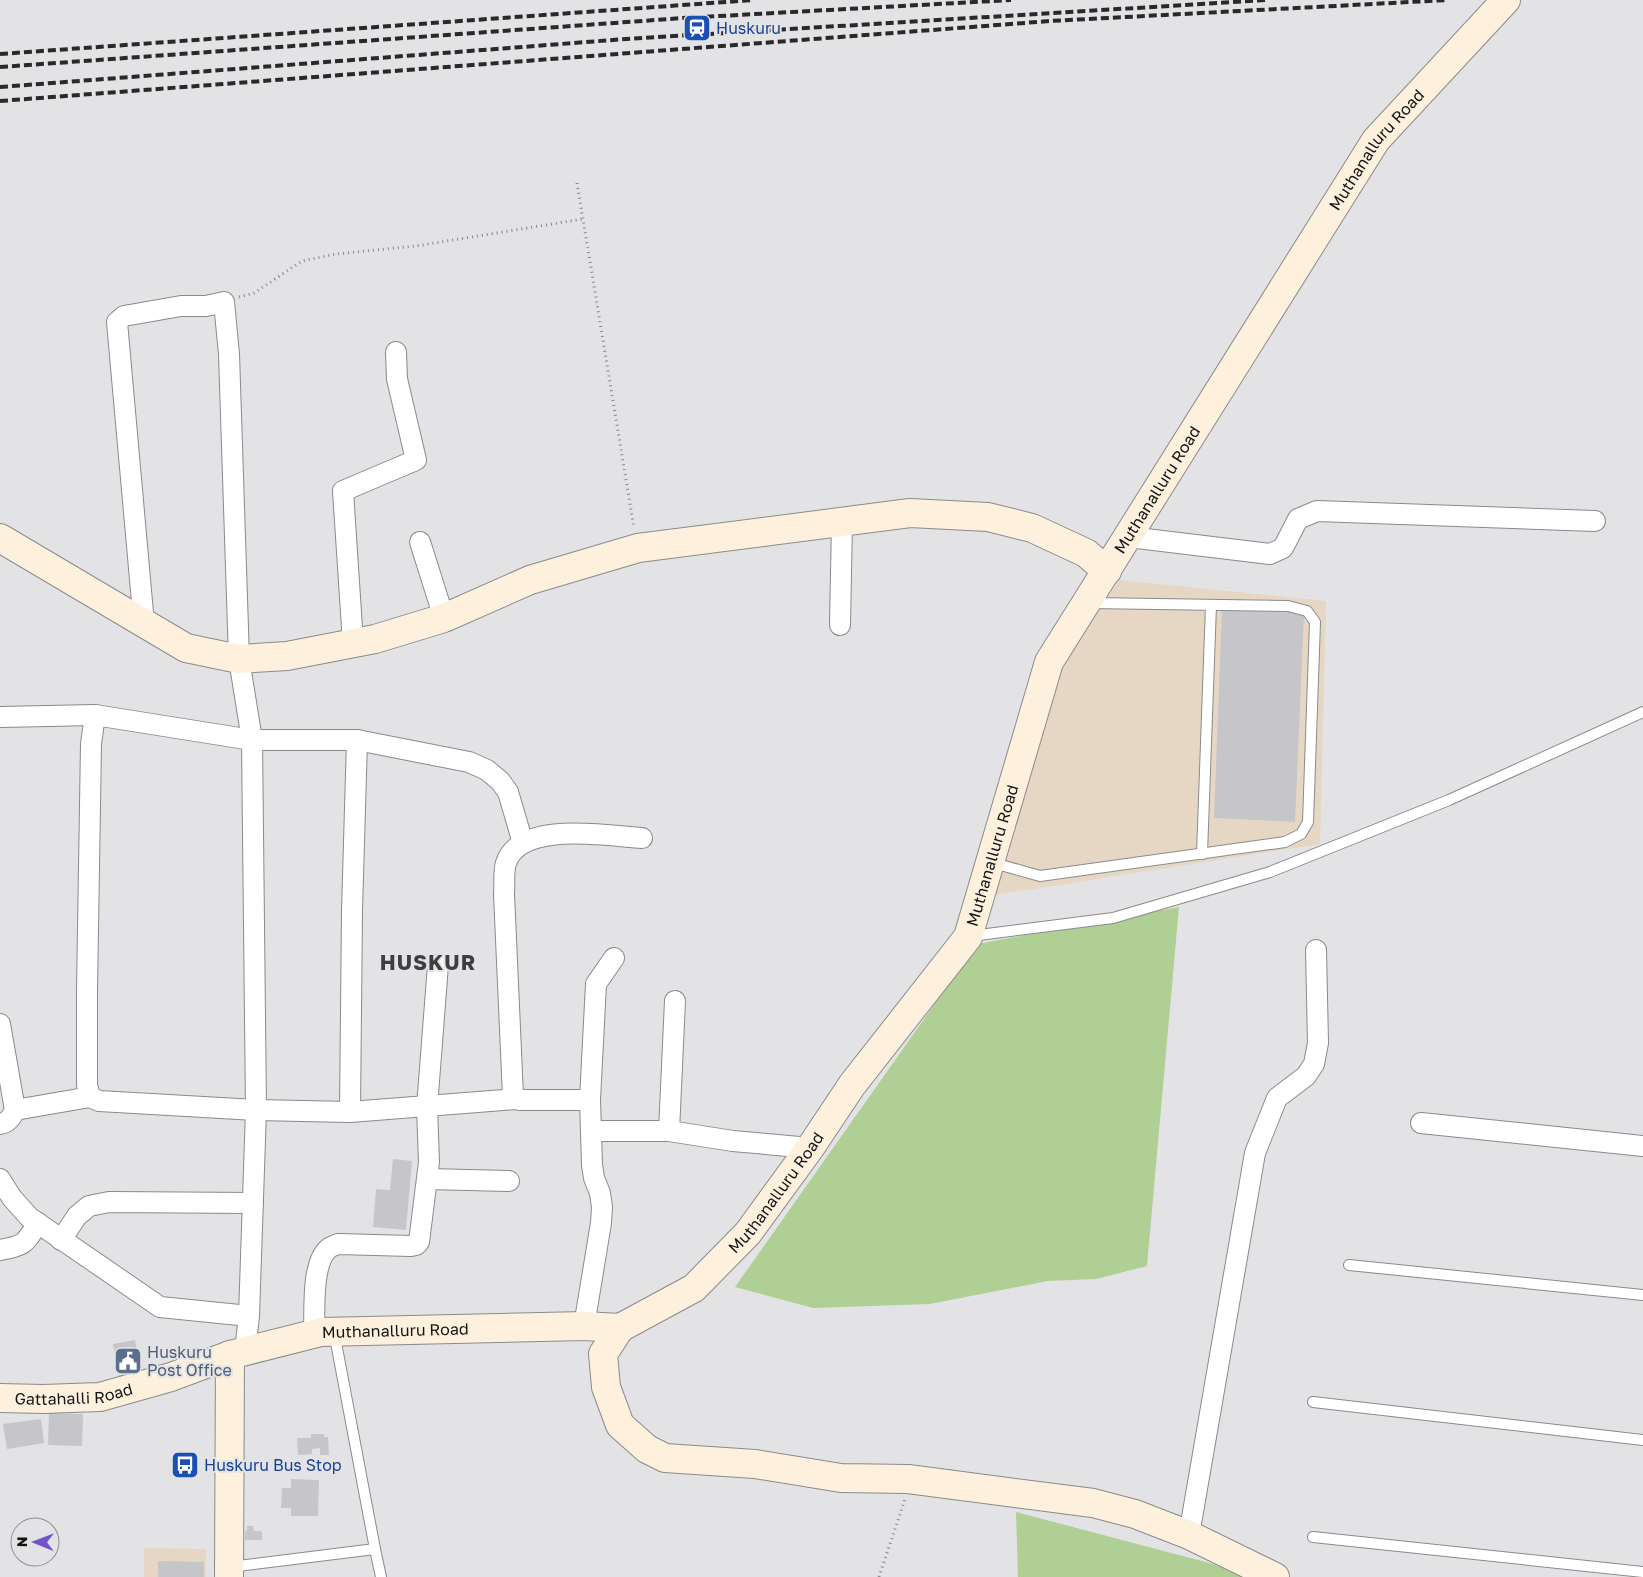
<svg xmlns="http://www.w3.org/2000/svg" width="1643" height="1577" font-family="'Golos Text',sans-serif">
	<rect width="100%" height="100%" fill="#e3e3e6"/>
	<g fill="#e6d7c4">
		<path d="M1120,580L1326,601L1320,844L989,896L1059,666Z"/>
		<path d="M144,1548L206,1549V1577H144Z"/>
	</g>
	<g fill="#afcf95">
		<path d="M1179,907L1147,1266L1096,1279L1048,1281L930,1304L813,1308L735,1287L977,944Z"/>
		<path d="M1016,1512L1213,1564L1245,1577H1018Z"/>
	</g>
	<g fill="#c6c6ca">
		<path d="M1222,610L1304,613L1295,822L1214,818Z"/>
		<path d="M393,1159L412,1161L406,1230L373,1227L376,1189L390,1190Z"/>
		<path d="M135,1340L142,1378L120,1382L113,1344Z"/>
		<path d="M49,1413L83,1414L82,1446L48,1445Z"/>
		<path d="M41,1419L44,1443L7,1449L3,1424Z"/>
		<path d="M311,1434H324V1437H328L329,1455H320V1448L312,1449V1454L298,1455L297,1438H311Z"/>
		<path d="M291,1479L319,1480L318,1516H291V1508H281L282,1488H291Z"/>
		<path d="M247,1526H253L254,1531H262V1540H245V1531H247Z"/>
		<path d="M158,1561L204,1562V1577H158Z"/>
	</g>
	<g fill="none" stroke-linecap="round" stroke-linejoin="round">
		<g stroke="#8a8a8d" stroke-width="12">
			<g id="lane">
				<path d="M1202,854L1211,605"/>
				<path d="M990,862L1040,876L1285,842L1301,834L1308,822L1315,622L1307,611L1288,606L1090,603"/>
				<path d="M971,936L1113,918L1270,872L1449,800L1643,712"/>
				<path d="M1349,1265L1643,1295"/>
				<path d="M1313,1402L1643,1440"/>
				<path d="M1313,1537L1643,1572"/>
				<path d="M375,1549L381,1577"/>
				<path d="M230,1567L375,1549L334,1332"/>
			</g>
		</g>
		<g stroke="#8a8a8d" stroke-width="22">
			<g id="street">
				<path d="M1129,537L1270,554L1283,548L1298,519L1317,511L1595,521"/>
				<path d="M420,542L444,618"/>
				<path d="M144,624L117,322L124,316L181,306H206L224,302L229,354L239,659L252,740L256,1110L249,1316L245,1351"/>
				<path d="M840,625L842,522"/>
				<path d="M353,643L343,491L416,460L397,379L396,352"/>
				<path d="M0,717L95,715"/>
				<path d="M357,740L469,762L487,770L500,781L508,792L523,843"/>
				<path d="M0,1024L15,1110C12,1117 8,1123 0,1124"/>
				<path d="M590,1100H520L516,1099L513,1096L504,894C505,885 503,872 506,863C520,820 608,836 642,838"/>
				<path d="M15,1110L90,1097"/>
				<path d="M350,1112L352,911L357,740H252L95,715L91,744L87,991V1085L90,1097L99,1101L256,1110L350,1112L516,1099"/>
				<path d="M1421,1123L1643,1146"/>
				<path d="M592,1131H669L733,1141L810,1148"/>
				<path d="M669,1131L675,1001"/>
				<path d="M0,1179L12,1198L29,1217L160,1307L249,1316"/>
				<path d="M427,1179L509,1181"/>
				<path d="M61,1240L77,1216L89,1206L109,1202L253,1203"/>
				<path d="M0,1250C25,1245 24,1245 38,1223"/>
				<path d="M584,1326L601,1223L602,1207L600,1193L594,1178L592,1165L590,1100L596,984L614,958"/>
				<path d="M314,1334C315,1313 311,1264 328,1249C331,1246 334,1246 338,1244L411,1246L416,1245L419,1242L429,1162L427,1107L438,965"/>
				<path d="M1189,1535L1255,1153L1277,1098L1306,1076L1314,1064L1318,1043L1316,950"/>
			</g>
		</g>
		<g stroke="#8a8a8d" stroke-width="30">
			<g id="secondary">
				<path d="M0,538L186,648L239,659L287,656L375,639L444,618L530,580L638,548L910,513L988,517L1032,528L1086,553L1107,571"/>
				<path d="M620,1328L603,1354L606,1387L620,1425L647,1449L665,1458L755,1464L841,1478L908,1479L1093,1503L1135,1514L1189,1535L1275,1577"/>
				<path id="s1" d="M0,1398L43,1399L100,1397L171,1377L230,1355L321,1332L584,1326L620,1328L694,1288L748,1233L810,1148L852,1085L968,937L1049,662L1376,140L1506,0"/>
				<path d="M229,1577L230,1355"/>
			</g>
		</g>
		<g stroke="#878789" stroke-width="3" stroke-dasharray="1 4" stroke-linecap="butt">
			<path d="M577,183L634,528"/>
			<path d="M239,297L254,293L302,261L336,254L416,246L583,219"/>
			<path d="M879,1577L905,1499"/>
		</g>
		<use href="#lane" stroke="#fff" stroke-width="10"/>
		<use href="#street" stroke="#fff" stroke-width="20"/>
		<use href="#secondary" stroke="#fdf1dd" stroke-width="28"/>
		<g stroke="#29292a" stroke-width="4" stroke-dasharray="8 4" stroke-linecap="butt">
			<path d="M0,54L753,0"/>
			<path d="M0,67L683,18L1011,0"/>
			<path d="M0,87L626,39L1267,0"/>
			<path d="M0,101L1050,21L1448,0"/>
		</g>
	</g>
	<defs>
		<g id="station-square" transform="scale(1.4375)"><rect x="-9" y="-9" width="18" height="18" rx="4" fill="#1a4fb4" stroke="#e3e3e6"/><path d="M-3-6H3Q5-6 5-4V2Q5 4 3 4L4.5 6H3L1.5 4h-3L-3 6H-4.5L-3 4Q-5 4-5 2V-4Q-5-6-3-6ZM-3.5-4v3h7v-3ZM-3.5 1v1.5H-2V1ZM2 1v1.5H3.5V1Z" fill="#fff"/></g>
		<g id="civic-square" transform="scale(1.4375)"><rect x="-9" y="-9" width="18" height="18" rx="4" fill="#5c6f8a" stroke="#e3e3e6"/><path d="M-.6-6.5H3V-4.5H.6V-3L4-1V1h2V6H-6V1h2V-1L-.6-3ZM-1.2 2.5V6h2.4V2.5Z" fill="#fff"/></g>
		<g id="bus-square" transform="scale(1.4375)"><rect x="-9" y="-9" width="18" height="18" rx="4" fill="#1a4fb4" stroke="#e3e3e6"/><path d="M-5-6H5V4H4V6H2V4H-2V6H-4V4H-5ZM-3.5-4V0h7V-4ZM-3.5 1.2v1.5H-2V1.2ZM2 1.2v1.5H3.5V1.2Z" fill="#fff"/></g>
	</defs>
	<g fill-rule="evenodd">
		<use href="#station-square" x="697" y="28"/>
		<use href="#civic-square" x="128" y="1361"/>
		<use href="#bus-square" x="185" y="1465"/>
	</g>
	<g text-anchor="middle" stroke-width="4" stroke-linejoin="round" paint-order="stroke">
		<g font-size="16" fill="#164399" stroke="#e3e3e6" text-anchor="start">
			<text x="716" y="34">Huskuru</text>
			<text x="204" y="1471">Huskuru Bus Stop</text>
		</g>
		<g font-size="16" fill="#141415" stroke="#e3e3e6">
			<text dy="6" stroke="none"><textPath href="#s1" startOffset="2055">Muthanalluru Road</textPath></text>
			<text dy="6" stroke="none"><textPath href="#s1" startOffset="1650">Muthanalluru Road</textPath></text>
			<text dy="6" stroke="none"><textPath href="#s1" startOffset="1245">Muthanalluru Road</textPath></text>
			<text dy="6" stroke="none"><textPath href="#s1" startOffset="840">Muthanalluru Road</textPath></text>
			<text dy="6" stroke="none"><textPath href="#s1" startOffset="405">Muthanalluru Road</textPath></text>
			<text dy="6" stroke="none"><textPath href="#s1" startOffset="74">Gattahalli Road</textPath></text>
		</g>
		<g font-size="16" fill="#4e5e75" stroke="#e3e3e6" text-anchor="start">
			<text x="147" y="1358">Huskuru<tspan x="147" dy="18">Post Office</tspan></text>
		</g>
		<g font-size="21" font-weight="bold" letter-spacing="1" fill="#3e3e41" stroke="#e3e3e6">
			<text x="428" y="970">HUSKUR</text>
		</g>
	</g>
	<g transform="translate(35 1542) rotate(271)"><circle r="24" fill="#e3e3e6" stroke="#909092"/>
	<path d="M0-4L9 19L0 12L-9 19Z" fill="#7253cc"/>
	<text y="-8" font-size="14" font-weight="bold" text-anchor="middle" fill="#141415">N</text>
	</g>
</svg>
